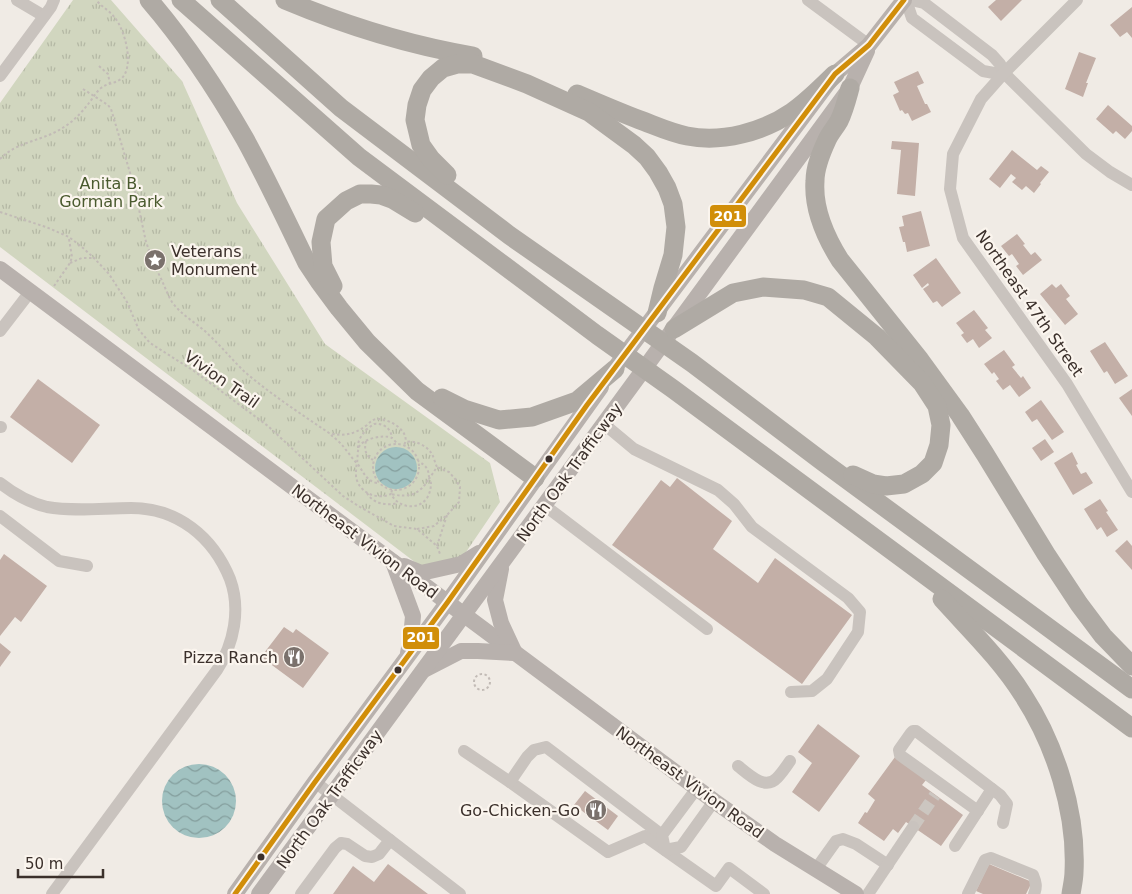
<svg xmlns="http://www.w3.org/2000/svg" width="1132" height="894" font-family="'DejaVu Sans',sans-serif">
	<defs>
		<pattern id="grass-tufts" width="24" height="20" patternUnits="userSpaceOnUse" patternTransform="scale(1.25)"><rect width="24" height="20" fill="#d1d6bf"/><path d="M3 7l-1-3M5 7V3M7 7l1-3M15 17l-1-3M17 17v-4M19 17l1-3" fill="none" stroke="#b4b8a4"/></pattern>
		<pattern id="water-waves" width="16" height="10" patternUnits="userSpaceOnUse" patternTransform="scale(1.25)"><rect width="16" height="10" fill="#a1c2c1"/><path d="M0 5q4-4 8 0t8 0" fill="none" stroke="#849e9d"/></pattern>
	</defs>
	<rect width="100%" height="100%" fill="#f0ebe5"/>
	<path fill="url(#grass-tufts)" d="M73,0H111L182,81L237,203L325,344L490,463L500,502L462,558L424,569L0,247V103Z"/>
	<g fill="url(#water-waves)">
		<circle cx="396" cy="468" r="21"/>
		<circle cx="199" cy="801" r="37"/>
	</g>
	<g fill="#c3afa7">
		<path d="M996,0H1022L1001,21L988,7Z"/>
		<path d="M1132,7V38L1127,32L1120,37L1110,25Z"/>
		<path d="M1079,52L1096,58L1086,83H1088L1083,97L1065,89Z"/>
		<path d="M918,71L924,83L917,86L925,104H927L931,112L912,121L908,113L905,114L902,110L900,111L893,95L899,92L894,82Z"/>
		<path d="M1108,105L1132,126V131L1125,139L1116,131L1113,134L1096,119Z"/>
		<path d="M892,141L919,143L915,196L897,194L901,150L891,149Z"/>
		<path d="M1012,150L1037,170L1041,166L1049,172L1040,183L1041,184L1034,193L1026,186L1022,190L1012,182L1016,178L1011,174L1000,188L989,179Z"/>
		<path d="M921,211L930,246L907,252L905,242H903L899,227L904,226L902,216Z"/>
		<path d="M1017,234L1025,244L1023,245L1031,255L1035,252L1042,260L1023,275L1016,266L1019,264L1012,254L1009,256L1001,246Z"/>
		<path d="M936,258L961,293L942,307L937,301L933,303L923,289L929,285L928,283L922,288L913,275Z"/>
		<path d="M1052,284L1056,288L1061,284L1070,296L1066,299L1078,314L1065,325L1040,294Z"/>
		<path d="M974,310L988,328L985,330L992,338L979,348L973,339L967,343L961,335L964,333L956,323Z"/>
		<path d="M1105,342L1128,376L1115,384L1107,371L1104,373L1090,351Z"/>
		<path d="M1004,350L1015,365L1012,367L1021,378L1023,376L1031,388L1019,397L1010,385L1003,390L996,381L999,379L994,372L992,374L984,364Z"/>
		<path d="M38,379L100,425L72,463L10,417Z"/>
		<path d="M1132,389V416L1119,398Z"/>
		<path d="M1041,400L1064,432L1052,440L1037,419L1032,422L1025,412Z"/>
		<path d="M1045,439L1054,452L1041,461L1032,448Z"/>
		<path d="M1072,452L1078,464L1076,465L1081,474L1086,472L1093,483L1073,495L1054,463Z"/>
		<path d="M677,478L732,521L713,549L758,583L775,558L852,615L802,684L612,545L661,480L670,487Z"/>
		<path d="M1100,499L1108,511L1106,512L1118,530L1107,537L1101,527L1097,530L1084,509Z"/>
		<path d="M1127,540L1132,546V570L1115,551Z"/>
		<path d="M4,554L47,586L21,622L15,617L0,636V560Z"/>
		<path d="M284,627L293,633L296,629L329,653L303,688L261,657Z"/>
		<path d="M0,643L11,652L0,667Z"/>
		<path d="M818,724L860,756L819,812L792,792L812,763L798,752Z"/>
		<path d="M895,757L926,780L922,785L963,815L941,846L906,822L898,833L893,829L884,841L858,823L865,812L867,813L875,800L868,794Z"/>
		<path d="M585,791L618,816L608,830L574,805Z"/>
		<path d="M388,864L428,894H333L353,866L374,882Z"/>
		<path d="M989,864L1032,882L1026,894H983L976,891Z"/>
	</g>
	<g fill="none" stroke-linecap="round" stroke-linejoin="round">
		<path stroke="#ccc6c0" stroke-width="12" stroke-dasharray="12 6" stroke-linecap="butt" d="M913,827L935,795"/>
		<g stroke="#c2bbb6" stroke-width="2" stroke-dasharray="2.5 2.5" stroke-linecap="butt">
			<path d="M99,66L108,74L110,84"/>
			<path d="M83,89L108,105L111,109L134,186L146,242L149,250C141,266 151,263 157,271C163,281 166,292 172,302C182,316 197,323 209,335C222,347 233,361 246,373C272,395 301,414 329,433C344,437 355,434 367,425C370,422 373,419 377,419C389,418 412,432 404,445"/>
			<path d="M0,159C17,141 44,141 64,127C74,121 82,112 89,103C93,98 96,92 101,88C107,83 114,84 121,79C135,67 125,30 115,18C110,11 102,7 96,0"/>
			<path d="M0,212L46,227L69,237L83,248L94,258L109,274L127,302L139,330L150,343L194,371L268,426L343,496L360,507L394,526L417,529L437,546L440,554"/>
			<path d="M70,263L82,258H94"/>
			<path d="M54,286L70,263L72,257L69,239"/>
			<path d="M331,435C336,439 342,444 346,450C350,454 352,459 357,463C356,467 356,471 356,476C357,488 370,498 383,496C386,496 388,495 391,494C398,508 418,511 427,498C430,493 431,488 431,483L429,479L437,467C435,463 434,458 432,454C427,446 416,440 406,442"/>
			<path d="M366,441C364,449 365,455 373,460"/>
			<circle cx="396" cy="467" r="23"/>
			<path d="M358,448C357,438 366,429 374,424C383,423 391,428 392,438"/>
			<path d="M377,483C366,481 363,471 357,463C358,458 357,452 359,447C362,439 384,434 392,438C392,438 397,443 397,444"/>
			<path d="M392,490L391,494C409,498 419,495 429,479C429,470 427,466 418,461"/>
			<path d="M367,493C373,504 387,506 398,503"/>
			<path d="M417,529L434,526L447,515L459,502L460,487L456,480L449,472L437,467"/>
			<path d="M437,546L447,515"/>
			<circle cx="482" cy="682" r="8"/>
		</g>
		<g stroke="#c9c3be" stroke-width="12">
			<path d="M17,0L44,16"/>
			<path d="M808,0L869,45"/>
			<path d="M906,0L912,18L983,71L994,73H1004"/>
			<path d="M911,0L924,3L992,55L1000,64L1004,73L1086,154L1110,172L1132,185"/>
			<path d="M1077,0L1004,73L981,99L953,154L950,189L963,238L1067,384L1132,492"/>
			<path d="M0,76L51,7L54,0"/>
			<path d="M0,331L30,292"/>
			<path d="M604,424L634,449L718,490L734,504L752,527L848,598L860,612L858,632L827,679L812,691L791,692"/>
			<path d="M0,427H1"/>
			<path d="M0,483C14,494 30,503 47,507C74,512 104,508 131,508C178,508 213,537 230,579C241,609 234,644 217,670L52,894"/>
			<path d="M544,505L707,629"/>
			<path d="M0,516L59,561L87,566"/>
			<path d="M464,751L510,782L608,852L645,836L716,886L729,868L764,894"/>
			<path d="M738,766C748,774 765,791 777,778C782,773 786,767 790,761"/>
			<path d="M510,782L527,757L534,750L546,747L662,835"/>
			<path d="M697,788L662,835L665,850L681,847L714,801"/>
			<path d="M978,811L900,755L899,750L911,733L913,731H916L1000,795L1007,804L1003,823"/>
			<path d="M390,840L460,894"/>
			<path d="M955,846L992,789"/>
			<path d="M816,869L836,841L843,839L856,844L888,865"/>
			<path d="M301,894L335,848L341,843L347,844L365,856L372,857L379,854L390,840L315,782"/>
			<path d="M868,894L913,827"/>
			<path d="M968,894L985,860L991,858L1033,875C1036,882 1037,887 1034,894"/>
		</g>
		<g stroke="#b8b1ad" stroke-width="16">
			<path d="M0,269L714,801L775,844L856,894"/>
			<path d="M617,365L835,74L869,45L904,0"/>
			<path d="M393,562L413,616L411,638L408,653"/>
			<path d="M404,566L421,573L461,564L479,553"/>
			<path d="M501,569L495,600L501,623L514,651"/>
			<path d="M426,669L461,651H478L515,653"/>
			<path d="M235,894L315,782L447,603L601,387"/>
			<path d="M259,894L850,88L867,51"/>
		</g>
		<g stroke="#afaaa4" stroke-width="19">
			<path d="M149,0C186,43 217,90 245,139C267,179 287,222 307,263L319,281L339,308L367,342L417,391L535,478"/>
			<path d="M181,0L359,157L597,335L673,389L1132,728"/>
			<path d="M220,0L341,108L509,235L692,363L823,462L1132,689"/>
			<path d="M285,0C347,26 408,45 473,56"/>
			<path d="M850,88C847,99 844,111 839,121C835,128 830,133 827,140C821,153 815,167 815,181C813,209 825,236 840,260L920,360L960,415L985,454L1046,554L1079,604L1103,636L1132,666"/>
			<path d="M577,94C598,103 619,112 640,120C656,126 671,133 687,136C722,143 763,132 792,112C808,101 821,87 835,74"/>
			<path d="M447,175L431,159L421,145L415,120L417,105L422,90L431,78L443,68L457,64H473L527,84L589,112L634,145L647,157L658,172L667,188L673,204L676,227L673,255L663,288L657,313"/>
			<path d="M333,286L323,266L321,242L326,219L346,201L360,194H371L381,195L392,199L415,213"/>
			<path d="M674,329L733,293L763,287L804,290L828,297L877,337L922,383L937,406L941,425L939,445L933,463L922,474L904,484L886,486L873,484L853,475"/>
			<path d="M442,398L464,409L499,420L532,417L577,401L615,369"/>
			<path d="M942,599C970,630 1001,660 1023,695C1055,744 1077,812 1074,872C1074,879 1072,887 1071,894"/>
		</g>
		<g stroke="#fbf5ee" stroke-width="9">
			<path id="bus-1" d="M235,894L315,782L447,603L587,405L835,74L869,45L904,0"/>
		</g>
		<use href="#bus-1" stroke="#d18e09" stroke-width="5"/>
	</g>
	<defs>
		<g id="sight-disc" transform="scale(1.125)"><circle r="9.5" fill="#7a716c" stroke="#fbf5ee"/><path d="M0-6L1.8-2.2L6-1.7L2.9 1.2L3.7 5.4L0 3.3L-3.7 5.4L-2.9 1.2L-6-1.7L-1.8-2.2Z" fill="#fff"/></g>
		<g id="restaurant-disc" transform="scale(1.125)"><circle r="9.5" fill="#7a716c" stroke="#fbf5ee"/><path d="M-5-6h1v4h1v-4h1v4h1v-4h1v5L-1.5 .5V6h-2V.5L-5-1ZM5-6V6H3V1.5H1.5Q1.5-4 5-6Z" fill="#fff"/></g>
	</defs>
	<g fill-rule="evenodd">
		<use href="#sight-disc" x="155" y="260"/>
		<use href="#restaurant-disc" x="294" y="657"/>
		<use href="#restaurant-disc" x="596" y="810"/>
	</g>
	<g fill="#3b302b" stroke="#fbf5ee" stroke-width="2">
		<circle cx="549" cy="459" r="4.5"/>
		<circle cx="398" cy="670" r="4.5"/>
		<circle cx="261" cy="857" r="4.5"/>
	</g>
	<g text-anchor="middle" stroke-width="4.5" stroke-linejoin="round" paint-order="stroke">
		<g font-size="16" fill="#4a5a2e" stroke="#fbf5ee">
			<text x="111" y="189">Anita B.<tspan x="111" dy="18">Gorman Park</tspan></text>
		</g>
		<g font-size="16" fill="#3b302b" stroke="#fbf5ee" text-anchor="end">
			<text x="171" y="257" text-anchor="start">Veterans<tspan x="171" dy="18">Monument</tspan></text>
			<text x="278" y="663">Pizza Ranch</text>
			<text x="580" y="816">Go-Chicken-Go</text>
		</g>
		<g font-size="16" fill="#3b302b" stroke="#fbf5ee">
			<text transform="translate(1030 303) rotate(55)" y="6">Northeast 47th Street</text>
			<text transform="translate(222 379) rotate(35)" y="6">Vivion Trail</text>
			<text transform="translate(569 472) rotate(-54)" y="6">North Oak Trafficway</text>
			<text transform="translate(365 541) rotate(37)" y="6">Northeast Vivion Road</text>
			<text transform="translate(690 782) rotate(36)" y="6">Northeast Vivion Road</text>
			<text transform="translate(329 799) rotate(-54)" y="6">North Oak Trafficway</text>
		</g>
	</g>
	<g stroke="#fbf5ee" stroke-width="2">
		<rect x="709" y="204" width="38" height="24" rx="5" fill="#d18e09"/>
		<rect x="402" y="626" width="38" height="24" rx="5" fill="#d18e09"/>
	</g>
	<g font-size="14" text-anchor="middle" font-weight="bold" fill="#fff">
		<text x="728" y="221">201</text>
		<text x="421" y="642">201</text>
	</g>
	<path d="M18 869v8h85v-8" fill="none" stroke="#3b302b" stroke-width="2.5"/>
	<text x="25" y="869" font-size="15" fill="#3b302b" stroke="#fbf5ee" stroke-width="4" paint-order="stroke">50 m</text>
</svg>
